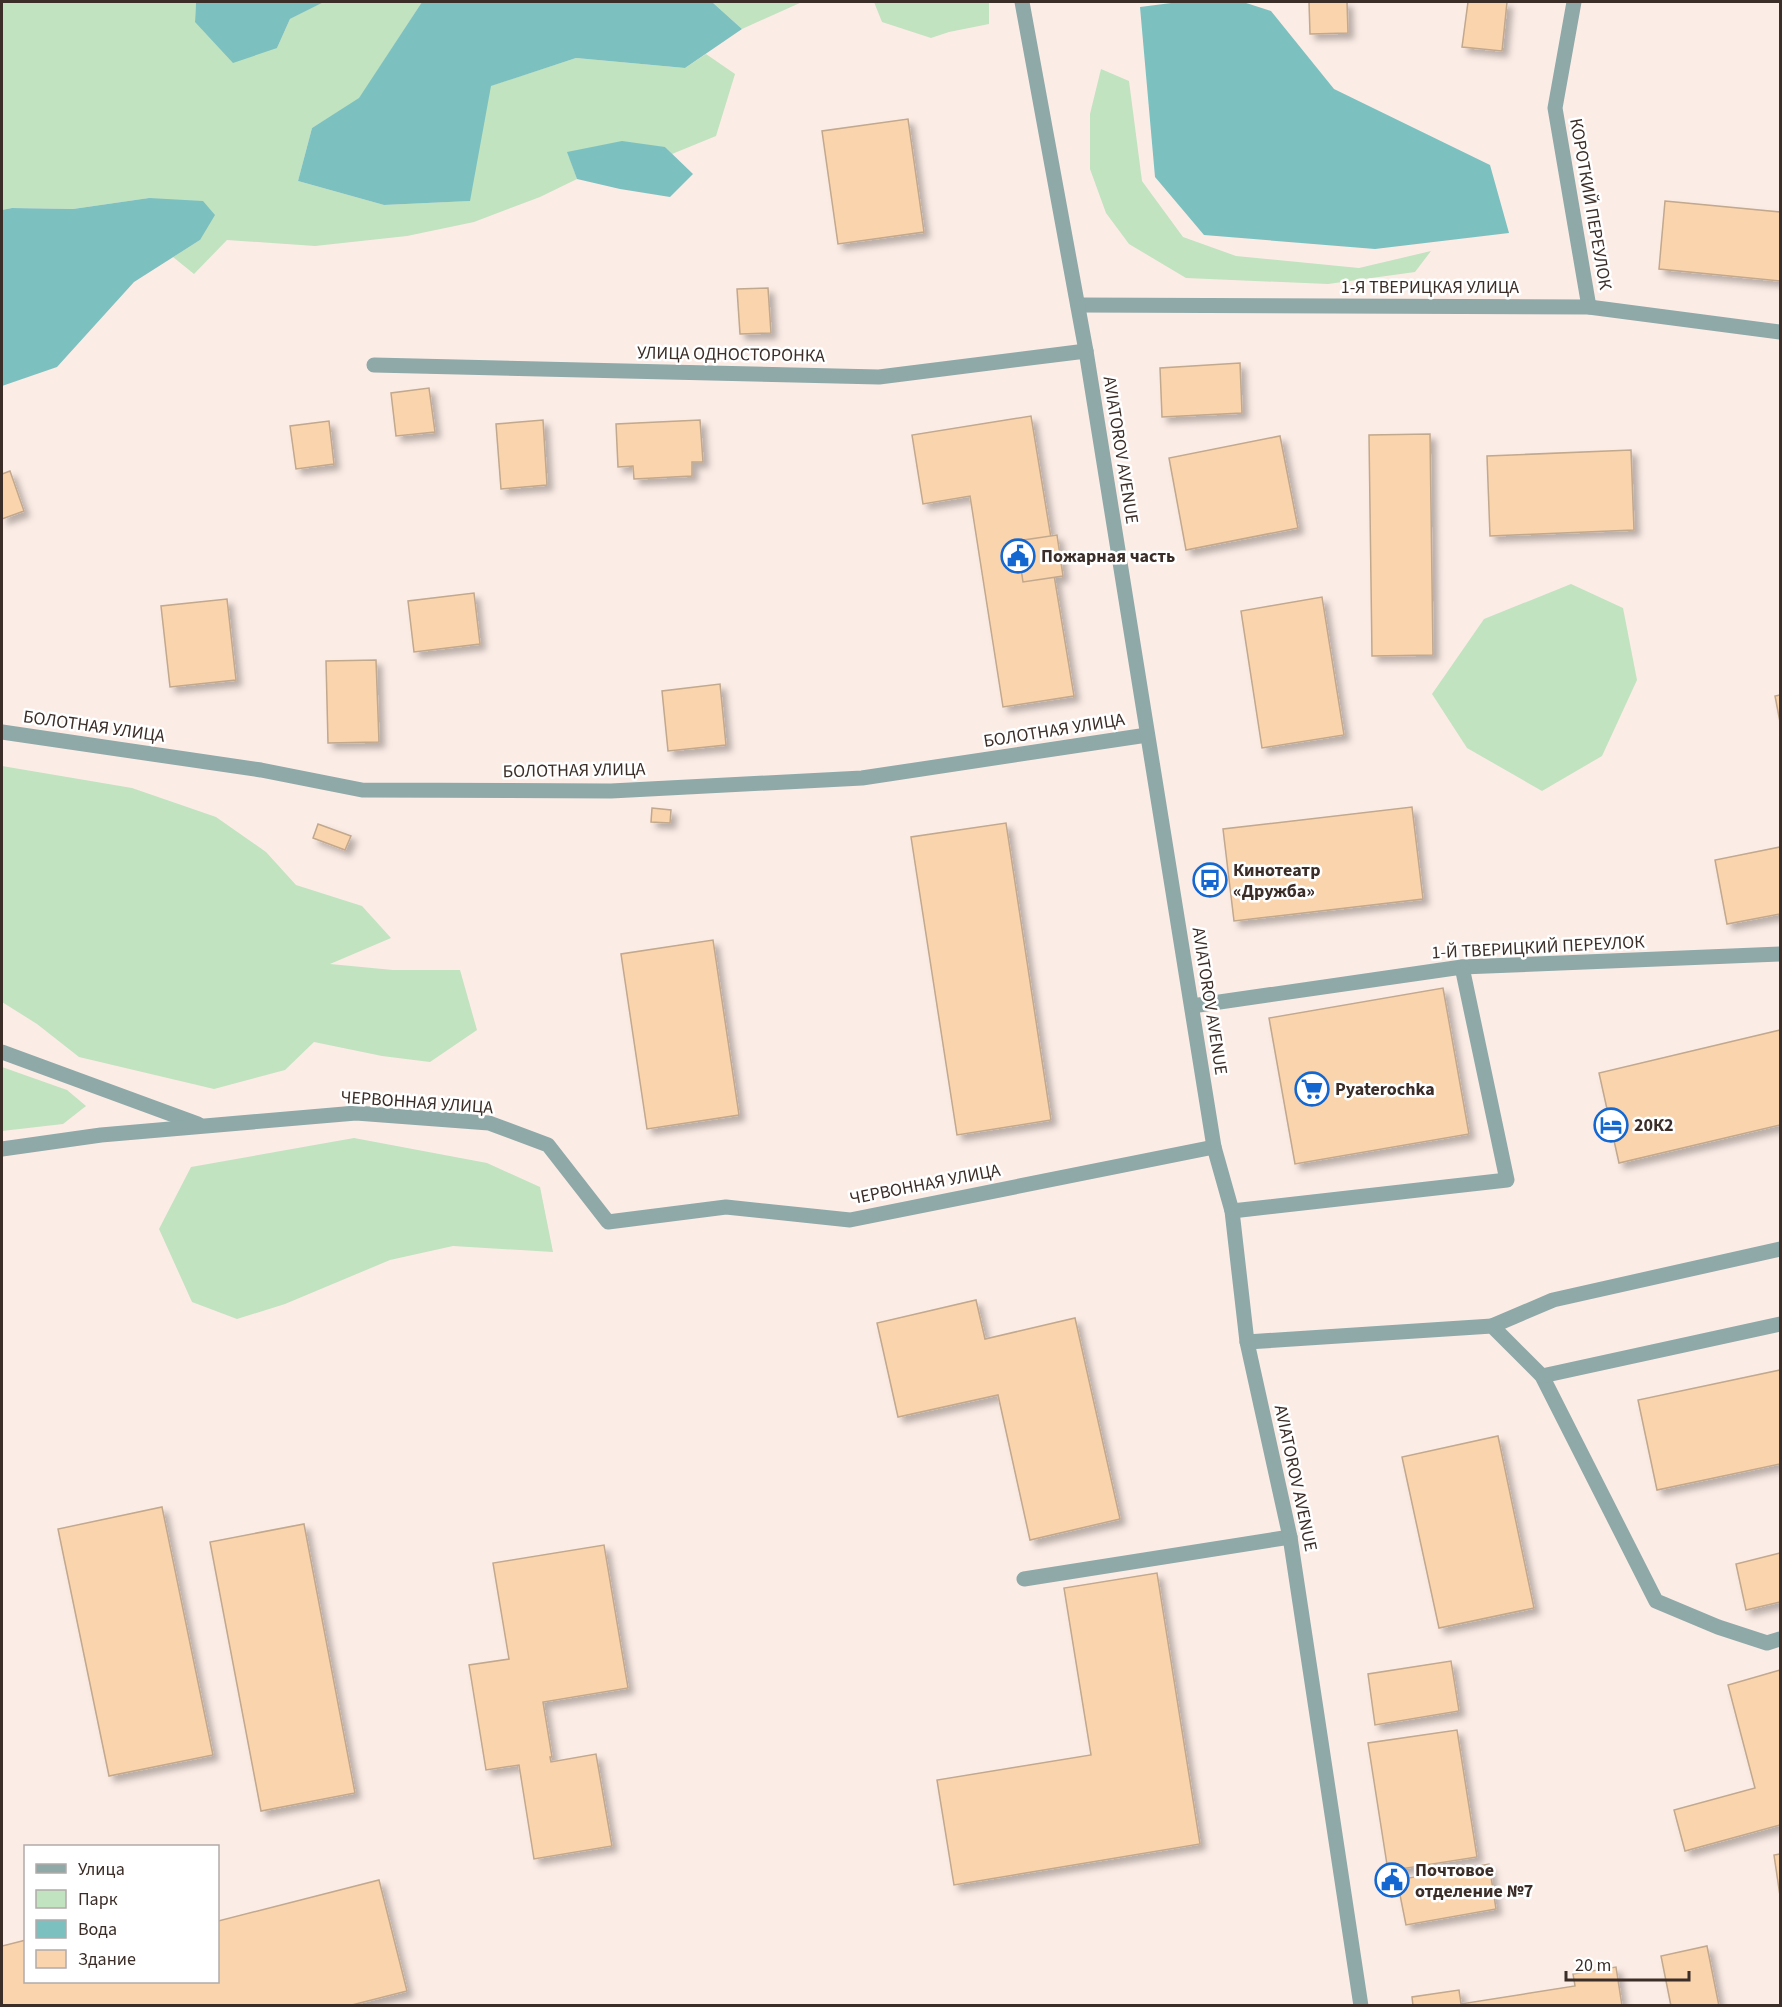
<svg xmlns="http://www.w3.org/2000/svg" width="1782" height="2007" font-family="'Source Sans 3',sans-serif">
	<defs>
		<filter id="shadow"><feDropShadow dx="5.5" dy="5.5" stdDeviation="3" flood-color="#0004"/></filter>
	</defs>
	<rect width="100%" height="100%" fill="#fcece6"/>
	<g fill="#c1e3c0">
		<path d="M2,2H196L195,22L277,48L290,19L324,2H422L359,99L312,128L298,181L384,205L469,201L490,86L576,58L685,68L706,54L735,74L716,136L672,154L665,147L568,153L577,179L540,197L474,222L407,236L315,246L227,240L194,274L173,257L200,240L149,198L73,209L12,208L2,210Z"/>
		<path d="M712,2H802L742,29Z"/>
		<path d="M874,2H989V24L949,32L931,38L882,22Z"/>
		<path d="M1101,69L1129,81L1142,181L1183,237L1236,256L1359,268L1431,251L1415,272L1328,284L1186,278L1129,244L1106,213L1090,169V114Z"/>
		<path d="M1571,584L1623,608L1637,680L1602,756L1542,791L1467,748L1432,694L1484,619Z"/>
		<path d="M2,766L132,788L216,817L266,852L296,885L362,906L391,938L330,964L393,970H460L477,1030L430,1062L382,1056L314,1042L285,1070L214,1089L79,1057L37,1024L2,1002Z"/>
		<path d="M2,1067L67,1090L86,1106L63,1124L2,1131Z"/>
		<path d="M354,1138L487,1163L540,1187L553,1252L453,1246L390,1260L285,1304L237,1319L192,1302L159,1229L191,1167Z"/>
	</g>
	<g fill="#7dc0c0">
		<path d="M196,2H324L290,19L277,48L233,63L195,22Z"/>
		<path d="M422,2H712L742,29L685,68L576,58L491,86L470,201L384,205L298,181L312,128L359,98Z"/>
		<path d="M1179,2H1243L1271,11L1334,89L1490,165L1509,233L1375,249L1204,235L1155,177L1140,7Z"/>
		<path d="M622,141L665,147L693,174L670,197L620,189L577,179L567,152Z"/>
		<path d="M149,198L203,201L215,215L200,240L134,282L57,367L2,386V210L12,208L73,209Z"/>
	</g>
	<g fill="#fad4ac" stroke="#c2a88d" stroke-width="1.5" filter="url(#shadow)">
		<path d="M1309,2H1347L1348,33L1310,34Z"/>
		<path d="M1468,2H1507L1502,51L1462,47Z"/>
		<path d="M908,119L924,232L838,244L822,131Z"/>
		<path d="M1665,201L1780,212V281L1659,269Z"/>
		<path d="M768,288L771,333L740,334L737,289Z"/>
		<path d="M1240,363L1242,413L1162,417L1160,368Z"/>
		<path d="M429,388L435,432L396,436L391,393Z"/>
		<path d="M1031,416L1051,538H1055L1060,574L1054,575L1074,696L1003,707L970,496L923,504L912,435Z"/>
		<path d="M543,420L547,485L501,489L496,424Z"/>
		<path d="M700,420L703,462H692V476L634,479L633,466L618,467L616,424Z"/>
		<path d="M329,421L334,464L296,469L290,426Z"/>
		<path d="M1430,434L1433,655L1372,656L1369,435Z"/>
		<path d="M1280,436L1298,528L1186,550L1169,458Z"/>
		<path d="M1631,450L1634,530L1490,536L1487,456Z"/>
		<path d="M10,471L24,511L2,519V474Z"/>
		<path d="M1057,535L1063,576L1023,582L1017,541Z"/>
		<path d="M474,593L480,644L414,652L408,601Z"/>
		<path d="M1322,597L1344,735L1262,748L1241,611Z"/>
		<path d="M227,599L236,680L170,687L161,606Z"/>
		<path d="M376,660L379,742L328,743L326,661Z"/>
		<path d="M720,684L726,745L668,751L662,691Z"/>
		<path d="M1780,695V722L1775,696Z"/>
		<path d="M1412,807L1423,899L1234,921L1223,829Z"/>
		<path d="M652,808L671,810L670,823L651,822Z"/>
		<path d="M1006,823L1051,1120L957,1135L911,837Z"/>
		<path d="M318,824L351,836L345,850L313,838Z"/>
		<path d="M1780,847V914L1727,924L1715,860Z"/>
		<path d="M713,940L739,1115L647,1129L621,954Z"/>
		<path d="M1443,988L1469,1134L1295,1164L1269,1018Z"/>
		<path d="M1780,1030V1125L1619,1163L1599,1073Z"/>
		<path d="M976,1300L985,1339L1075,1318L1120,1519L1030,1540L998,1395L898,1417L877,1323Z"/>
		<path d="M1780,1370V1464L1657,1490L1638,1400Z"/>
		<path d="M1498,1436L1534,1608L1439,1628L1402,1457Z"/>
		<path d="M162,1507L213,1755L109,1776L58,1529Z"/>
		<path d="M304,1524L355,1793L261,1811L210,1542Z"/>
		<path d="M604,1545L628,1688L543,1702L552,1757H550L551,1762L596,1754L612,1846L534,1859L519,1765L486,1770L469,1665L509,1659L493,1563Z"/>
		<path d="M1780,1553V1602L1746,1610L1736,1564Z"/>
		<path d="M1157,1573L1200,1844L954,1885L937,1780L1091,1755L1064,1588Z"/>
		<path d="M1451,1661L1459,1711L1375,1725L1368,1674Z"/>
		<path d="M1780,1670V1825L1685,1851L1674,1810L1755,1788L1728,1685Z"/>
		<path d="M1457,1730L1477,1857L1388,1871L1368,1743Z"/>
		<path d="M1780,1854V1896L1774,1855Z"/>
		<path d="M1489,1864L1496,1909L1406,1925L1397,1880Z"/>
		<path d="M379,1880L407,1991L348,2006H2V1946L26,1940V1982H218V1921Z"/>
		<path d="M1707,1946L1719,2006H1671L1661,1956Z"/>
		<path d="M1616,1967L1622,2006H1413L1412,1997L1459,1990L1461,2004L1575,1986L1573,1974Z"/>
	</g>
	<g fill="none" stroke-linecap="round" stroke-linejoin="round">
		<g stroke="#8ea9a8" stroke-width="15">
			<path d="M1192,1006L1462,967L1780,954"/>
			<path d="M1232,1211L1507,1180L1462,967"/>
			<path d="M1492,1326L1553,1300L1780,1249"/>
			<path d="M1247,1342L1492,1326L1542,1376L1656,1601L1718,1627L1767,1643L1780,1639"/>
			<path d="M1542,1376L1780,1324"/>
			<path d="M1024,1579L1290,1537"/>
		</g>
		<g stroke="#8ea9a8" stroke-width="15">
			<path d="M1574,2L1555,108L1589,307"/>
			<path d="M1078,305L1589,307L1780,332"/>
			<path d="M374,365L879,377L1086,351"/>
			<path d="M2,732L261,770L362,790L611,791L862,778L1147,735"/>
			<path d="M2,1052L198,1124"/>
			<path d="M2,1149L101,1135L356,1113L489,1123L548,1145L608,1222L726,1207L850,1220L1214,1147"/>
		</g>
		<path stroke="#8ea9a8" stroke-width="15" d="M1022,2L1086,351L1214,1147L1232,1211L1247,1342L1290,1537L1361,2006"/>
	</g>
	<defs>
		<g id="civic-ring" transform="scale(1.725)"><circle r="9.5" fill="#fff" stroke="#1467d0" stroke-width="1.5"/><path d="M-.6-6.5H3V-4.5H.6V-3L4-1V1h2V6H-6V1h2V-1L-.6-3ZM-1.2 2.5V6h2.4V2.5Z" fill="#1467d0"/></g>
		<g id="bus-ring" transform="scale(1.725)"><circle r="9.5" fill="#fff" stroke="#1467d0" stroke-width="1.5"/><path d="M-5-6H5V4H4V6H2V4H-2V6H-4V4H-5ZM-3.5-4V0h7V-4ZM-3.5 1.2v1.5H-2V1.2ZM2 1.2v1.5H3.5V1.2Z" fill="#1467d0"/></g>
		<g id="supermarket-ring" transform="scale(1.725)"><circle r="9.5" fill="#fff" stroke="#1467d0" stroke-width="1.5"/><path d="M-6-5.5h2.5l.6 2H6L4.5 2H-2.5L-4.4-4H-6ZM-1.5 3.2a1.3 1.3 0 1 0 .1 0ZM3 3.2a1.3 1.3 0 1 0 .1 0Z" fill="#1467d0"/></g>
		<g id="hotel-ring" transform="scale(1.725)"><circle r="9.5" fill="#fff" stroke="#1467d0" stroke-width="1.5"/><path d="M-6-4.5h1.5V1H6V5H4.5V3h-9V5H-6ZM-4 0a1.8 1.8 0 1 1 3.6 0ZM.5 0V-2.5h3Q6-2.5 6 0Z" fill="#1467d0"/></g>
	</defs>
	<g fill-rule="evenodd">
		<use href="#civic-ring" x="1018" y="556"/>
		<use href="#bus-ring" x="1210" y="880"/>
		<use href="#supermarket-ring" x="1312" y="1089"/>
		<use href="#hotel-ring" x="1611" y="1125"/>
		<use href="#civic-ring" x="1392" y="1880"/>
	</g>
	<g text-anchor="middle" stroke-width="5" stroke-linejoin="round" paint-order="stroke">
		<g font-size="18" fill="#3b2d27" stroke="#fff">
			<text transform="translate(1591 204) rotate(80)" y="6">КОРОТКИЙ ПЕРЕУЛОК</text>
			<text x="1430" y="293">1-Я ТВЕРИЦКАЯ УЛИЦА</text>
			<text transform="translate(731 354) rotate(1)" y="6">УЛИЦА ОДНОСТОРОНКА</text>
			<text transform="translate(1121 450) rotate(81)" y="6">AVIATOROV AVENUE</text>
			<text transform="translate(94 726) rotate(8)" y="6">БОЛОТНАЯ УЛИЦА</text>
			<text transform="translate(1054 730) rotate(-9)" y="6">БОЛОТНАЯ УЛИЦА</text>
			<text transform="translate(574 770) rotate(-1)" y="6">БОЛОТНАЯ УЛИЦА</text>
			<text transform="translate(1538 947) rotate(-3)" y="6">1-Й ТВЕРИЦКИЙ ПЕРЕУЛОК</text>
			<text transform="translate(1210 1001) rotate(81)" y="6">AVIATOROV AVENUE</text>
			<text transform="translate(417 1102) rotate(4)" y="6">ЧЕРВОННАЯ УЛИЦА</text>
			<text transform="translate(925 1184) rotate(-11)" y="6">ЧЕРВОННАЯ УЛИЦА</text>
			<text transform="translate(1296 1478) rotate(78)" y="6">AVIATOROV AVENUE</text>
		</g>
		<g font-size="18" font-weight="bold" fill="#3b2d27" stroke="#fff" text-anchor="start">
			<text x="1041" y="562">Пожарная часть</text>
			<text x="1233" y="876">Кинотеатр<tspan x="1233" dy="21">«Дружба»</tspan></text>
			<text x="1335" y="1095">Pyaterochka</text>
			<text x="1634" y="1131">20К2</text>
			<text x="1415" y="1876">Почтовое<tspan x="1415" dy="21">отделение №7</tspan></text>
		</g>
	</g>
	<rect width="1782" height="2007" fill="none" stroke="#3b2d27" stroke-width="6"/>
	<rect x="24" y="1845" width="195" height="138" fill="#ffffff" stroke="#b1aba9" stroke-width="1.5"/>
	<rect x="36" y="1864" width="30" height="9" fill="#8ea9a8" stroke="#b1aba9" stroke-width="1.5"/>
	<text x="78" y="1875" font-size="18" fill="#3b2d27">Улица</text>
	<rect x="36" y="1890" width="30" height="18" fill="#c1e3c0" stroke="#b1aba9" stroke-width="1.5"/>
	<text x="78" y="1905" font-size="18" fill="#3b2d27">Парк</text>
	<rect x="36" y="1920" width="30" height="18" fill="#7dc0c0" stroke="#b1aba9" stroke-width="1.5"/>
	<text x="78" y="1935" font-size="18" fill="#3b2d27">Вода</text>
	<rect x="36" y="1950" width="30" height="18" fill="#fad4ac" stroke="#b1aba9" stroke-width="1.5"/>
	<text x="78" y="1965" font-size="18" fill="#3b2d27">Здание</text>
	<path d="M1566 1971v9h123v-9" fill="none" stroke="#3b2d27" stroke-width="3"/>
	<text x="1575" y="1971" font-size="18" fill="#3b2d27" stroke="#ffffff" stroke-width="4.5" paint-order="stroke">20 m</text>
</svg>
